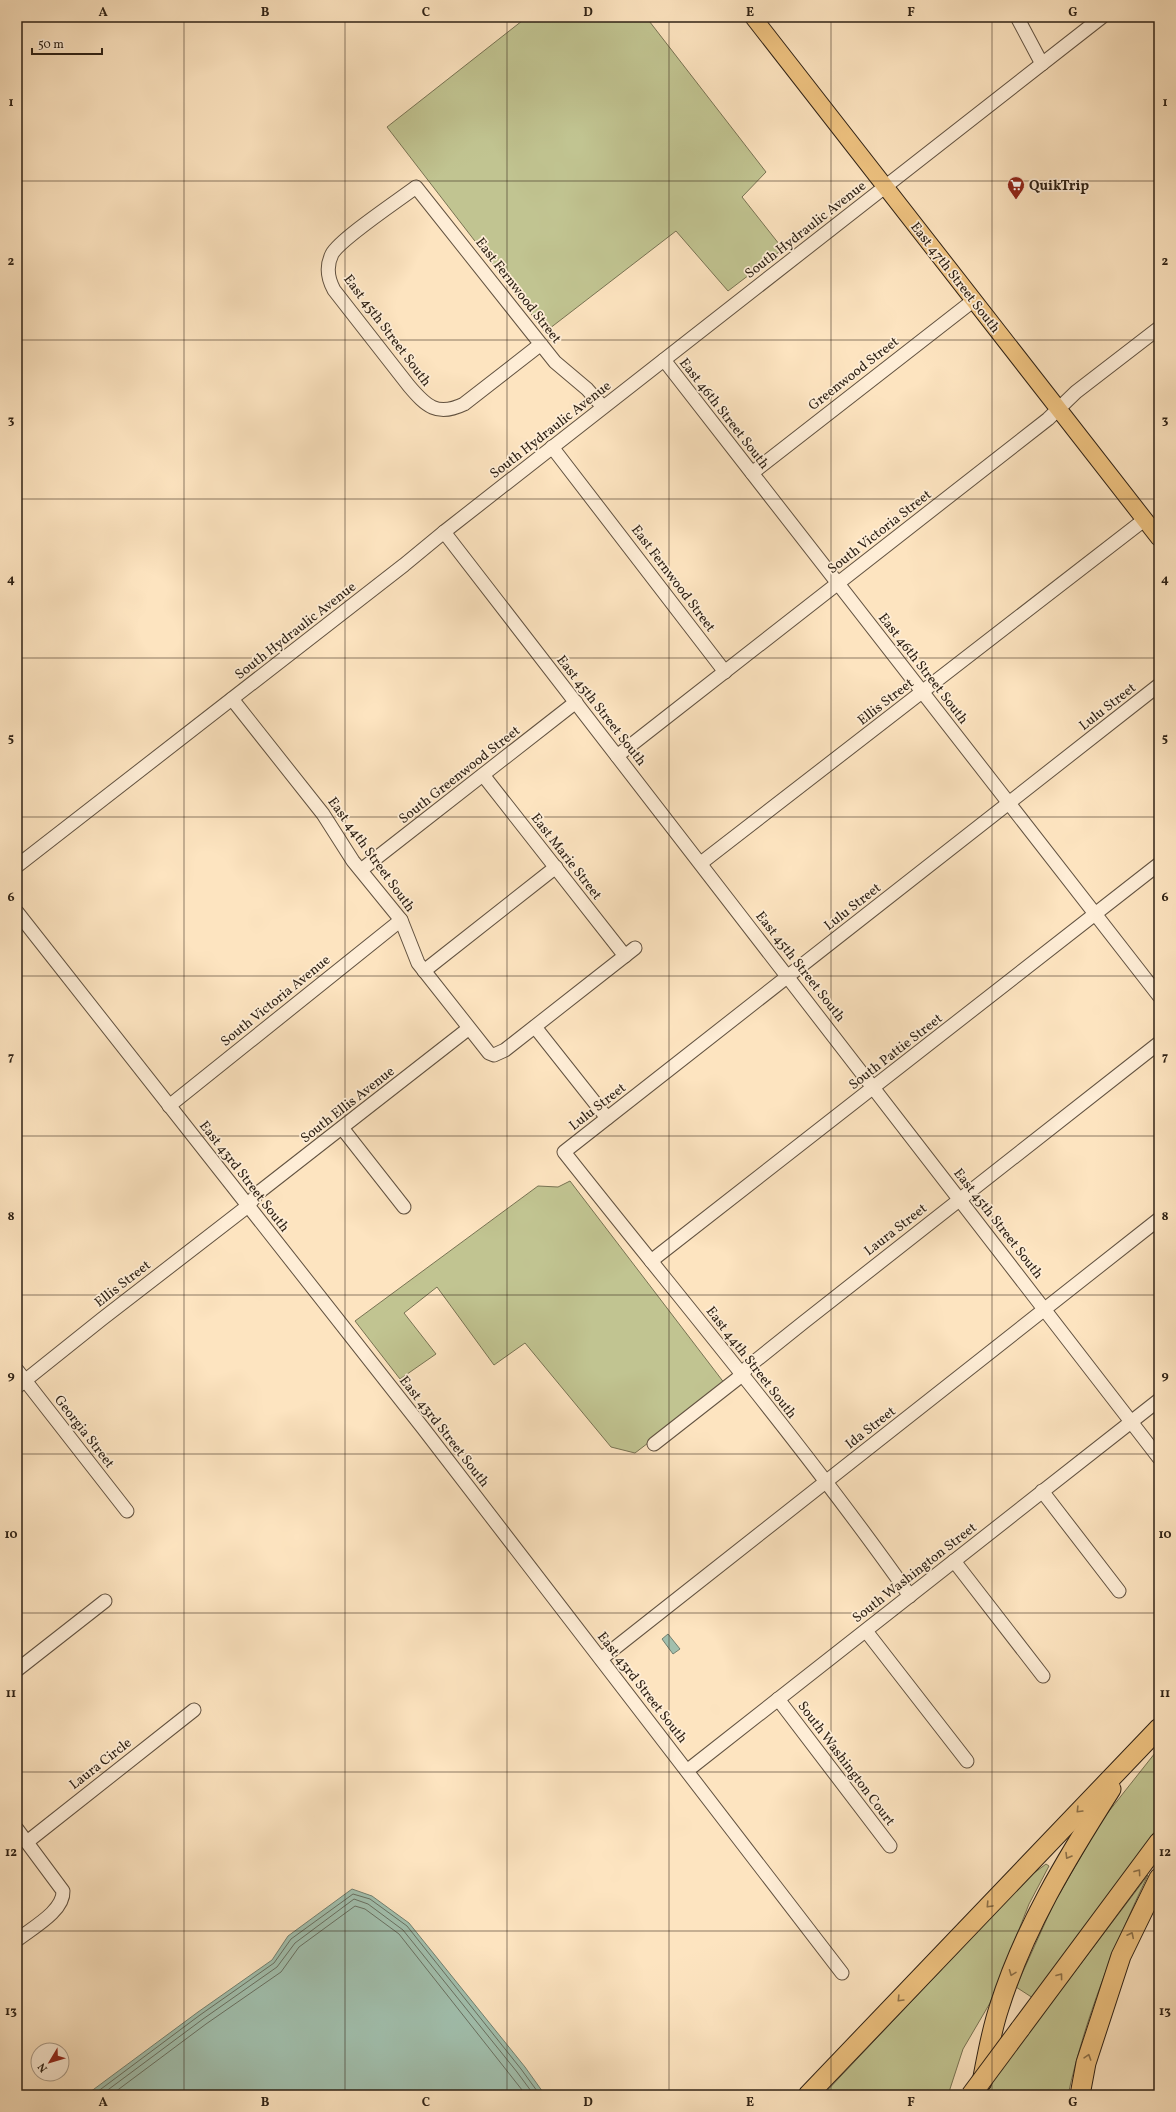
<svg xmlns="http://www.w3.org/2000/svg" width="1176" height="2112" font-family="Vollkorn,serif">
	<rect width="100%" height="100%" fill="#fde4c0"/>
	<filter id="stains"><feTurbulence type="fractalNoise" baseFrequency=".005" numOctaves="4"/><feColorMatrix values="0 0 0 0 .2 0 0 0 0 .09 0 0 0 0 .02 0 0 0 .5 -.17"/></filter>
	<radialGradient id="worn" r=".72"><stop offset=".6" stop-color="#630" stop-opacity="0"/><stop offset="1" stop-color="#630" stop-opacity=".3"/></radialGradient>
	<g fill="#c1c491" stroke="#787353">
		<path d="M527,17H646L766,172L742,197L783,249L728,291L676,231L545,332L387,127Z"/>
		<path d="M570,1181L725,1384L635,1453L611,1447L525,1343L494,1365L437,1287L404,1313L436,1354L400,1379L355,1321L538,1186L558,1187Z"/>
		<path d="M1159,1748V1830L1067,1955L1033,1998L1016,1987L1054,1903L1102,1820Z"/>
		<path d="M1046,1864L1049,1866L1029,1904L990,2003L963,2049L948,2095H823L1030,1876Z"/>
		<path d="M1148,1875C1114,1946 1085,2018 1068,2095H986V2089Z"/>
	</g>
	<g fill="#a1bfad" stroke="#738070">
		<path d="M668,1634L680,1649L673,1654L662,1639Z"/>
		<path d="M352,1889L372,1896L409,1923L525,2067L545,2095H86L198,2012L272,1960L288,1936Z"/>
	</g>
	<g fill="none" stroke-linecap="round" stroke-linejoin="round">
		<g stroke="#687061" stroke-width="1">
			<path d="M93,2095L200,2015L274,1963L291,1939L353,1894L370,1899L407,1926L521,2069L540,2095"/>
			<path d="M101,2095L203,2019L277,1967L295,1943L354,1899L368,1904L403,1930L517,2072L534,2095"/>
			<path d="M111,2095L206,2024L281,1972L299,1947L355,1906L365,1909L399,1934L526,2095"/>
		</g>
		<g stroke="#625240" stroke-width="15">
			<g id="minor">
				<path d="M1017,17L1042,64"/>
				<path d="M541,344L464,404C437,417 426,406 409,386L334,290C328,279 326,266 332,254C340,239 399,200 416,187L555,362L587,389L603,407"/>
				<path d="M664,360L1159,996"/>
				<path d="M552,447L725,672"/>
				<path d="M752,473L974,300"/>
				<path d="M444,532L1159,1458"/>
				<path d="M232,699L323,814L353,861L401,920L418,963L489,1053L494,1055L505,1050L635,948"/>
				<path d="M617,756L1048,419L1076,392L1159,328"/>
				<path d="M483,775L625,956"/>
				<path d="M701,863L1144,520"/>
				<path d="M17,866L404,565L444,532L1102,17"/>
				<path d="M361,870L576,702"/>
				<path d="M17,912L423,1428L842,1973"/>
				<path d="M424,971L556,867"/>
				<path d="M535,1027L607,1118"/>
				<path d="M169,1106L401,920"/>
				<path d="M342,1128L404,1207"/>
				<path d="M651,1261L1159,864"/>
				<path d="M17,1370L127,1511"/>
				<path d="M17,1387L102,1319L248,1206L258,1193L468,1029"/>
				<path d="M654,1444L737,1379L749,1366L804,1322L1159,1043"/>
				<path d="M1042,1491L1119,1591"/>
				<path d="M954,1561L1043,1676"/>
				<path d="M910,1596C802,1443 680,1299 564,1152L1159,685"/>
				<path d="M866,1631L967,1761"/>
				<path d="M601,1659L1159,1219"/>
				<path d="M17,1670L105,1601"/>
				<path d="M778,1699L890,1846"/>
				<path d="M688,1770L1159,1400"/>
				<path d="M17,1829L63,1891C64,1911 32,1928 17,1940"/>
				<path d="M27,1842L194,1710"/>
			</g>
		</g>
		<g stroke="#2f2215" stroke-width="18">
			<path id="major" d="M753,17L1159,538"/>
		</g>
		<g stroke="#2f2215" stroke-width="21">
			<g id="highway">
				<path d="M1020,2029L1159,1842"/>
				<path d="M982,2082C987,2057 991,2032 999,2008C1024,1928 1067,1858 1111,1789"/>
				<path d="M808,2095L1159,1728"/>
				<path d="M1080,2095L1086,2063L1121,1956L1159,1878"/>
			</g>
		</g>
		<use href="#minor" stroke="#feedd6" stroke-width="13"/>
		<use href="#major" stroke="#eec280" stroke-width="16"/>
		<use href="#highway" stroke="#eec280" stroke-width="19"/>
		<g stroke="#2f2215" stroke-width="21" stroke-linecap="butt">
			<path id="highway-bridge" d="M971,2095L1020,2029"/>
		</g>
		<use href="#highway-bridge" stroke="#eec280" stroke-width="19"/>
	</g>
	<defs><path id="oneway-chevron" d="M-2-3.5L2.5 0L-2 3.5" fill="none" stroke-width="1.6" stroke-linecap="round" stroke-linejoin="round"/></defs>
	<g stroke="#8e724a">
		<use href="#oneway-chevron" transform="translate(1079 1810) rotate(134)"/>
		<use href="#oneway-chevron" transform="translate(1068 1856) rotate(121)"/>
		<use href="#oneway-chevron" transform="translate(1138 1872) rotate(-54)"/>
		<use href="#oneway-chevron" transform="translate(989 1905) rotate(133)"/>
		<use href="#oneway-chevron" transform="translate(1131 1935) rotate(-64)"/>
		<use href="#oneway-chevron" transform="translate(1012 1973) rotate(111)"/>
		<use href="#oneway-chevron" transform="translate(1060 1976) rotate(-53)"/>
		<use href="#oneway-chevron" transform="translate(900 1999) rotate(134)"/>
		<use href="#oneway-chevron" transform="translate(1088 2057) rotate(-72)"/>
	</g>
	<path fill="none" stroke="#2f2215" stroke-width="1" stroke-opacity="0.55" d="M184,17V2095M345,17V2095M507,17V2095M669,17V2095M831,17V2095M992,17V2095M17,181H1159M17,340H1159M17,499H1159M17,658H1159M17,817H1159M17,976H1159M17,1136H1159M17,1295H1159M17,1454H1159M17,1613H1159M17,1772H1159M17,1931H1159"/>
	<defs>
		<g id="supermarket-pin" transform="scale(0.9)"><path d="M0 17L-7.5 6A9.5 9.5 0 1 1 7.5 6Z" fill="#8f2418" stroke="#feedd6"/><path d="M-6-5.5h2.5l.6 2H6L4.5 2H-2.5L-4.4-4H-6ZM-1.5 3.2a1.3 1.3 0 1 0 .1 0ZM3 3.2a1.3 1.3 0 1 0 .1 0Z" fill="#fff"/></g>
	</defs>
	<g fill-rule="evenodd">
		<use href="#supermarket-pin" x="1016" y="185"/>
	</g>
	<g text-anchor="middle" stroke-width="3.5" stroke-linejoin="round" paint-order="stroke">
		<g font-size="14" font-weight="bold" fill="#2f2215" stroke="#feedd6" text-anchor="start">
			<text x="1029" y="190">QuikTrip</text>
		</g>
		<g font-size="14" fill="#2f2215" stroke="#feedd6">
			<text transform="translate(805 229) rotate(-38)" y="5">South Hydraulic Avenue</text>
			<text transform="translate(956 277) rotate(52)" y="5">East 47th Street South</text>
			<text transform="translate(519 290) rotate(52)" y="5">East Fernwood Street</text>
			<text transform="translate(388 330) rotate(53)" y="5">East 45th Street South</text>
			<text transform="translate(853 373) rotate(-38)" y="5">Greenwood Street</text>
			<text transform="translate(725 413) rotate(52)" y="5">East 46th Street South</text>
			<text transform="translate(550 429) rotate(-38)" y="5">South Hydraulic Avenue</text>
			<text transform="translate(879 531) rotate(-38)" y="5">South Victoria Street</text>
			<text transform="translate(674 578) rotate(53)" y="5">East Fernwood Street</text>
			<text transform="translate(295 630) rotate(-38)" y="5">South Hydraulic Avenue</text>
			<text transform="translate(924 668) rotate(52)" y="5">East 46th Street South</text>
			<text transform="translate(885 701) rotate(-38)" y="5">Ellis Street</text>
			<text transform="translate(1107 706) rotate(-38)" y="5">Lulu Street</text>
			<text transform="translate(602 710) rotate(52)" y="5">East 45th Street South</text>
			<text transform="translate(459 774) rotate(-38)" y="5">South Greenwood Street</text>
			<text transform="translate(372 854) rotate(54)" y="5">East 44th Street South</text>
			<text transform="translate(567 856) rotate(52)" y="5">East Marie Street</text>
			<text transform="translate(852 906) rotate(-38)" y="5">Lulu Street</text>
			<text transform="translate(801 966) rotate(52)" y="5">East 45th Street South</text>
			<text transform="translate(275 1000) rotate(-39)" y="5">South Victoria Avenue</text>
			<text transform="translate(895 1051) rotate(-38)" y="5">South Pattie Street</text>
			<text transform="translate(347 1104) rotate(-38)" y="5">South Ellis Avenue</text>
			<text transform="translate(597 1106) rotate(-38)" y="5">Lulu Street</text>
			<text transform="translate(245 1176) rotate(52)" y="5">East 43rd Street South</text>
			<text transform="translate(999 1223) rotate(52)" y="5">East 45th Street South</text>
			<text transform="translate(895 1229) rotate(-38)" y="5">Laura Street</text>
			<text transform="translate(122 1283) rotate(-38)" y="5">Ellis Street</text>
			<text transform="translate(752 1362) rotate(52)" y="5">East 44th Street South</text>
			<text transform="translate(870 1427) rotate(-38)" y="5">Ida Street</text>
			<text transform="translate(85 1431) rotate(52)" y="5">Georgia Street</text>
			<text transform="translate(445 1431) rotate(52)" y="5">East 43rd Street South</text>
			<text transform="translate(914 1572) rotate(-38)" y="5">South Washington Street</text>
			<text transform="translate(643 1687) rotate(52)" y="5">East 43rd Street South</text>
			<text transform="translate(100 1763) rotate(-38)" y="5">Laura Circle</text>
			<text transform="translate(847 1763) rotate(53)" y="5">South Washington Court</text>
		</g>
	</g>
	<rect width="1176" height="2112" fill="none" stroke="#fde4c0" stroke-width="44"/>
	<g transform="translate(50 2062) rotate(232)"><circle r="19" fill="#feedd6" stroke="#ab9c89"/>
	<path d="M0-3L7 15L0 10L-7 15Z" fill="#8f2418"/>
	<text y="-6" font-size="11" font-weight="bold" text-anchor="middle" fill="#2f2215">N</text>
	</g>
	<path d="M32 48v6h70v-6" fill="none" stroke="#2f2215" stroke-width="2"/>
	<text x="38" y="48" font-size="12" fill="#2f2215" stroke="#feedd6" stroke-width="3" paint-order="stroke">50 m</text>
	<rect x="22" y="22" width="1132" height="2068" fill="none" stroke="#2f2215" stroke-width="1.5"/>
	<g font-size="13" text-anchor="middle" font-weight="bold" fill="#2f2215">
		<text x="103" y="16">A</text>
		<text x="265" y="16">B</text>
		<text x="426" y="16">C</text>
		<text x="588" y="16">D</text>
		<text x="750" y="16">E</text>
		<text x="911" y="16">F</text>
		<text x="1073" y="16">G</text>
		<text x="11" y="106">1</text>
		<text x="1165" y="106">1</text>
		<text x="11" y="265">2</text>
		<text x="1165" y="265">2</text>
		<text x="11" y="424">3</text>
		<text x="1165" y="424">3</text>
		<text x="11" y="583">4</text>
		<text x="1165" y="583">4</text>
		<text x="11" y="742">5</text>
		<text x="1165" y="742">5</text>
		<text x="11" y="901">6</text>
		<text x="1165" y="901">6</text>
		<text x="11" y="1061">7</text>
		<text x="1165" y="1061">7</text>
		<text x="11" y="1220">8</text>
		<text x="1165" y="1220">8</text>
		<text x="11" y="1379">9</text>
		<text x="1165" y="1379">9</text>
		<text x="11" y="1538">10</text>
		<text x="1165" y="1538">10</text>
		<text x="11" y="1697">11</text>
		<text x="1165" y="1697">11</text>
		<text x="11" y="1856">12</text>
		<text x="1165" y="1856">12</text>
		<text x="11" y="2015">13</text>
		<text x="1165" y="2015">13</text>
		<text x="103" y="2106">A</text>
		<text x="265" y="2106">B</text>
		<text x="426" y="2106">C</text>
		<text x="588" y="2106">D</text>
		<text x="750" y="2106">E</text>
		<text x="911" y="2106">F</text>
		<text x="1073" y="2106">G</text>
	</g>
	<rect width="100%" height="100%" filter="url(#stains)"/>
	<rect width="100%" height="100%" fill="url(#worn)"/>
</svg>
